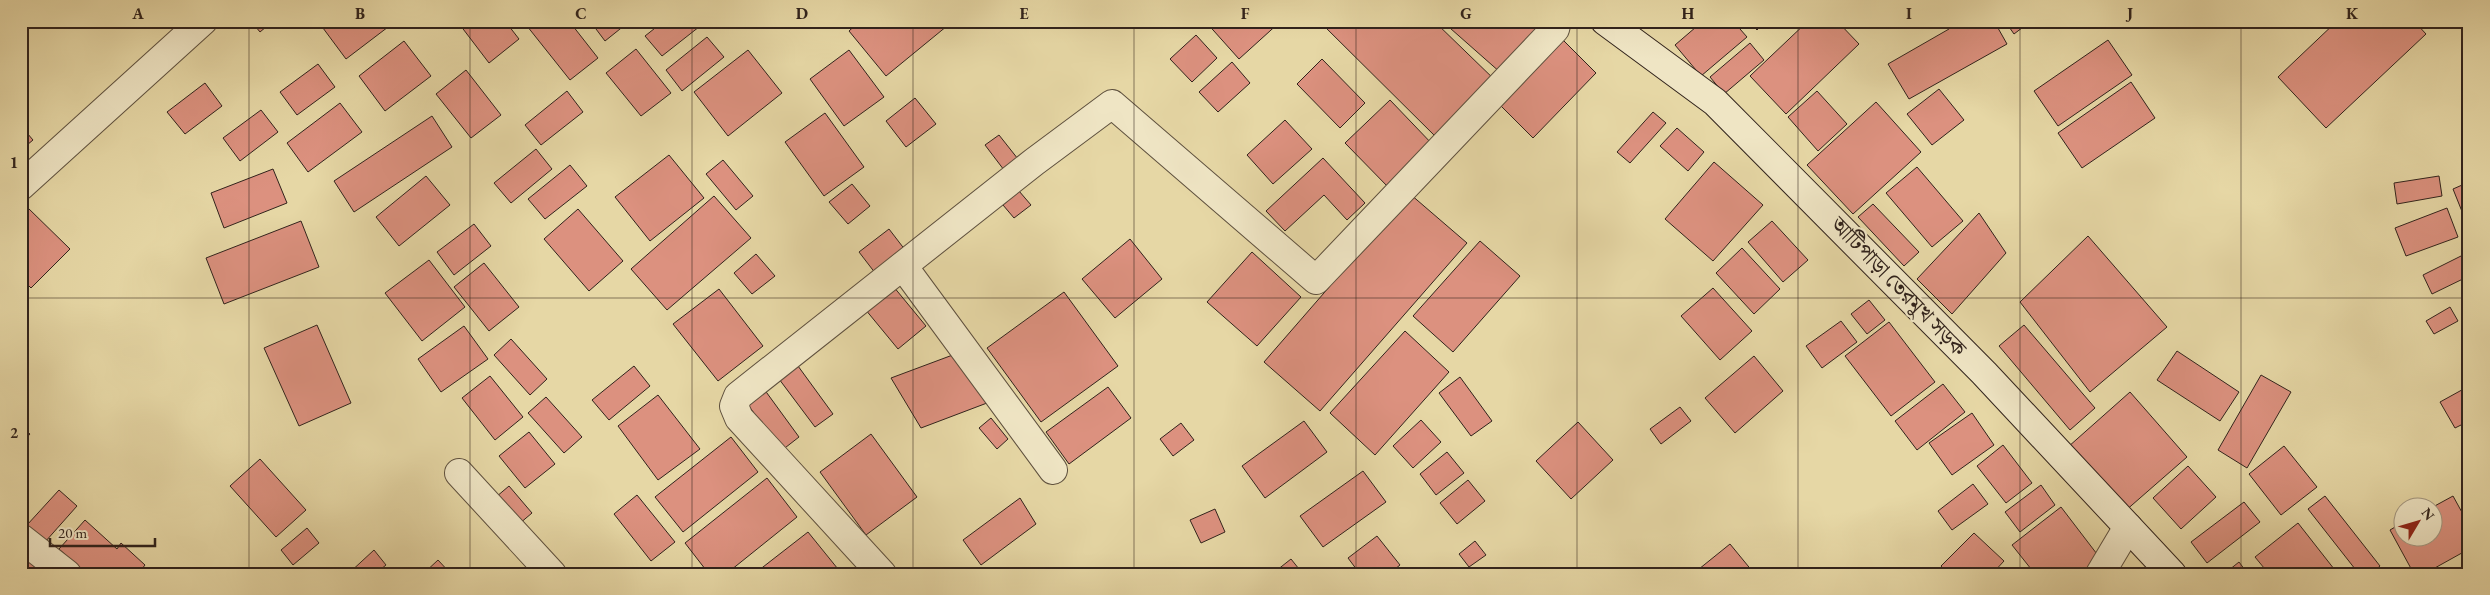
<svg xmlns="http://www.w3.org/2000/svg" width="2490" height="595" font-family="'EB Garamond','Noto Serif Bengali',serif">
	<rect width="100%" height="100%" fill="#e6d7a5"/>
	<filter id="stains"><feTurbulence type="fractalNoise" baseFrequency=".004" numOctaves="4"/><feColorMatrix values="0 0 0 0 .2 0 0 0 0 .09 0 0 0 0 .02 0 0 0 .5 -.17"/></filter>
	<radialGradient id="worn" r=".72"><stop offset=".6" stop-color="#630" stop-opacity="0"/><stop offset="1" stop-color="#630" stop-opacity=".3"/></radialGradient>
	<g fill="#dc917f" stroke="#31231c">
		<path d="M251,21H273L260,32Z"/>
		<path d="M323,21H390L392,24L346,59L320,24Z"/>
		<path d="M457,21H505L519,39L489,63Z"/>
		<path d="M533,21H569L598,58L570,80L527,26Z"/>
		<path d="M590,21H630L605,41Z"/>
		<path d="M664,21H703L704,23L662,56L645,36Z"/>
		<path d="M860,21H943L947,26L886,76L849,31Z"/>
		<path d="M1205,21H1281L1239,59Z"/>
		<path d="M1319,21H1434L1498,83L1439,140Z"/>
		<path d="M1442,21H1546L1501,73Z"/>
		<path d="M1703,21H1733L1747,37L1701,76L1675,45Z"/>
		<path d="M1748,21H1766L1757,30Z"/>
		<path d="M1808,21H1837L1859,44L1786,114L1750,76Z"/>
		<path d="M1944,21H1994L2007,44L1909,99L1888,64L1949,29Z"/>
		<path d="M2005,21H2031L2014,34Z"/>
		<path d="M2337,21H2414L2426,34L2326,128L2278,77Z"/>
		<path d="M1196,35L1217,58L1192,82L1170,59Z"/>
		<path d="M707,37L724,57L682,91L666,70Z"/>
		<path d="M1563,40L1596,73L1533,138L1500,105Z"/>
		<path d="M2108,40L2132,75L2058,126L2034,91Z"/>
		<path d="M404,41L431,76L385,111L359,76Z"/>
		<path d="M1750,43L1764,60L1724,94L1710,77Z"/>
		<path d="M636,49L671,93L641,116L606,73Z"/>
		<path d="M748,50L782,93L728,136L694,92Z"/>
		<path d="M849,50L884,97L844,126L810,79Z"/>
		<path d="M1322,59L1365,103L1340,128L1297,84Z"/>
		<path d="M1232,62L1250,83L1218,112L1199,92Z"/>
		<path d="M318,64L335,87L297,115L280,92Z"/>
		<path d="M466,70L501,115L471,138L436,94Z"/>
		<path d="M2131,82L2155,118L2082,168L2058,133Z"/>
		<path d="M205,83L222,106L185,134L167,112Z"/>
		<path d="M1939,89L1964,120L1932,145L1907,114Z"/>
		<path d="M567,91L583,112L541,145L525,125Z"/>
		<path d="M1817,91L1847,124L1818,151L1788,117Z"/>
		<path d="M915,98L936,124L906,147L886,121Z"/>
		<path d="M1390,100L1435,147L1390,189L1345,143Z"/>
		<path d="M1876,102L1921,152L1853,214L1807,165Z"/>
		<path d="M340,103L362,132L308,172L287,143Z"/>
		<path d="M261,110L278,132L240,161L223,138Z"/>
		<path d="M1653,112L1666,123L1630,163L1617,152Z"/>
		<path d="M825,113L864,167L824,196L785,142Z"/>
		<path d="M432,116L452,147L354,212L334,181Z"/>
		<path d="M1285,120L1312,149L1273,184L1247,155Z"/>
		<path d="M21,126L33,140L21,150Z"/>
		<path d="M1677,128L1704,152L1688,171L1660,146Z"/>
		<path d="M999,135L1018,159L1004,170L985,145Z"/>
		<path d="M536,149L552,169L511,203L494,183Z"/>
		<path d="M669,155L704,198L650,241L615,197Z"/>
		<path d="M1323,158L1365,203L1347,220L1324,195L1285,231L1266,211Z"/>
		<path d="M723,160L753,196L736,210L706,174Z"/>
		<path d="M1714,162L1763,205L1713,261L1665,219Z"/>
		<path d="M570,165L587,186L545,219L528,199Z"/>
		<path d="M1917,167L1963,221L1932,247L1886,193Z"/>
		<path d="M273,169L287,203L224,228L211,193Z"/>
		<path d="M426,176L450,205L399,246L376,217Z"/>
		<path d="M2439,176L2442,196L2397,204L2394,183Z"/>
		<path d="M2469,182V229L2453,189Z"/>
		<path d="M852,184L870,206L848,224L829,202Z"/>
		<path d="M1019,191L1031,205L1014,218L1003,205Z"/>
		<path d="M1410,194L1467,243L1320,411L1264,362Z"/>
		<path d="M714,196L751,238L667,310L631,269Z"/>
		<path d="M1873,204L1919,252L1904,266L1858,217Z"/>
		<path d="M27,207L70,249L31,288L21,278V213Z"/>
		<path d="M2447,208L2458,237L2406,256L2395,228Z"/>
		<path d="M578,209L623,261L589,291L544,239Z"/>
		<path d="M1979,213L2006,253L1952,314L1917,279Z"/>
		<path d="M301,221L319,267L224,304L206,258Z"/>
		<path d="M1772,221L1808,260L1783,282L1748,242Z"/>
		<path d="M474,224L491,246L454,275L437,252Z"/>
		<path d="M889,229L909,255L879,278L859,252Z"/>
		<path d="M2088,236L2167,327L2090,392L2020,302Z"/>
		<path d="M1130,239L1162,279L1115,318L1082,279Z"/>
		<path d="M1480,241L1520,276L1453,352L1413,316Z"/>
		<path d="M1742,248L1780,289L1754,314L1716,273Z"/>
		<path d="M1252,252L1301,297L1257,346L1207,302Z"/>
		<path d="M756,254L775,276L752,294L734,273Z"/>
		<path d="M2463,255L2469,265V276L2432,294L2423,275Z"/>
		<path d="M429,260L465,307L422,341L385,293Z"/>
		<path d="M484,263L519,307L489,331L454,287Z"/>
		<path d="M893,286L926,326L898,349L865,309Z"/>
		<path d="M1713,288L1752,331L1720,360L1681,316Z"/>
		<path d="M719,289L763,346L718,381L673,324Z"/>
		<path d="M1064,292L1118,366L1041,422L987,348Z"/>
		<path d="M1869,300L1885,320L1867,334L1851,314Z"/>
		<path d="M2450,307L2458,321L2434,334L2426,321Z"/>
		<path d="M1841,321L1857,342L1822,368L1806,346Z"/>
		<path d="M1889,322L1935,382L1891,416L1845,356Z"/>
		<path d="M317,325L351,403L299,426L264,348Z"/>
		<path d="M2024,325L2095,408L2070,430L1999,346Z"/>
		<path d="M464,326L488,359L441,392L418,359Z"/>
		<path d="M1405,331L1449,372L1375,455L1330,413Z"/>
		<path d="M511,339L547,379L530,395L494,355Z"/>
		<path d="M2177,351L2239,392L2220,421L2157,380Z"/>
		<path d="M958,353L987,403L921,428L891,378Z"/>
		<path d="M1754,356L1783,391L1735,433L1705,398Z"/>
		<path d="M634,366L650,386L609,420L592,400Z"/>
		<path d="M798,366L833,414L815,427L779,379Z"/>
		<path d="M2261,375L2291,392L2247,468L2218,450Z"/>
		<path d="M490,376L523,417L495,440L462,398Z"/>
		<path d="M1460,377L1492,421L1471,436L1439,393Z"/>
		<path d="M1943,384L1965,412L1917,450L1895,421Z"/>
		<path d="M2469,386V421L2455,428L2440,402Z"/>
		<path d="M1108,387L1131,418L1069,464L1046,432Z"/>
		<path d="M764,389L799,437L781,451L746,402Z"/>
		<path d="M2130,392L2187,457L2124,512L2068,447Z"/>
		<path d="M658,395L700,449L658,480L618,426Z"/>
		<path d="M546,397L582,437L564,453L528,413Z"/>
		<path d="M1680,407L1691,421L1661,444L1650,429Z"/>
		<path d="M1972,413L1994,445L1952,475L1929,443Z"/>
		<path d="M991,418L1008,439L997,449L979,428Z"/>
		<path d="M1421,420L1441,442L1413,468L1393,446Z"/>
		<path d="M1304,421L1327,452L1265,498L1242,466Z"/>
		<path d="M1578,422L1613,460L1571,499L1536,461Z"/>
		<path d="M1181,423L1194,440L1173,456L1160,439Z"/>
		<path d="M21,426L30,434L21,444Z"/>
		<path d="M529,432L555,464L525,488L499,456Z"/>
		<path d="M871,434L917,497L866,535L820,472Z"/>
		<path d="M731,437L758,472L683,532L655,497Z"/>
		<path d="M2003,445L2032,483L2006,503L1977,466Z"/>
		<path d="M2284,446L2317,487L2281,515L2249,474Z"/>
		<path d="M1447,452L1464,473L1436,495L1420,474Z"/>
		<path d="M260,459L306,510L276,537L230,486Z"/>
		<path d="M2188,466L2216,497L2181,529L2153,498Z"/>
		<path d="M1363,471L1386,502L1323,547L1300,516Z"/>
		<path d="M767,478L797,517L726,574H709L685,543Z"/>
		<path d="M1468,480L1485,501L1457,524L1440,503Z"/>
		<path d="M1973,484L1988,504L1952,530L1938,511Z"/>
		<path d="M2041,485L2055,505L2020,532L2005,512Z"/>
		<path d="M509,486L532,513L519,524L496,497Z"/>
		<path d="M59,490L77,506L45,542L27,525Z"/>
		<path d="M637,495L675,542L651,561L614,514Z"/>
		<path d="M2325,496L2380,566L2371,574H2359L2308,509Z"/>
		<path d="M2453,496L2469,525V549L2424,574H2414L2390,530L2402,523V538H2432V508H2431Z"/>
		<path d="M1020,498L1036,524L981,565L963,540Z"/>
		<path d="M2244,502L2260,522L2207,563L2191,542Z"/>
		<path d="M2061,507L2100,558L2080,574H2035L2012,545Z"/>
		<path d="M1215,509L1225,532L1201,543L1190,520Z"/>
		<path d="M85,520L117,549L121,543L145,565L138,574H87L59,549Z"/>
		<path d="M2298,523L2338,574H2269L2255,557Z"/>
		<path d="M307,528L319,543L293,565L281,550Z"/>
		<path d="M808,532L842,574H754Z"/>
		<path d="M1974,533L2004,561L1992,574H1948L1941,566Z"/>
		<path d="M1377,536L1400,565L1389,574H1360L1348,558Z"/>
		<path d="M1475,541L1486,555L1469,567L1459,554Z"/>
		<path d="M1730,544L1753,572L1703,574L1699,569Z"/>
		<path d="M374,550L386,565L375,574H348Z"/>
		<path d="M35,556L54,574H21V570Z"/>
		<path d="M1291,559L1303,574H1272Z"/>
		<path d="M438,560L451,574H423Z"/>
		<path d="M2239,562L2248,574H2224Z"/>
	</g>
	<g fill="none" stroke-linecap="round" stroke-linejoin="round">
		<g stroke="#5e503e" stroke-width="30">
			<g id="minor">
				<path d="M21,186L203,21"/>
				<path d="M903,266L1053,470"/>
				<path d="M459,473L552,574"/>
				<path d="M21,538L67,574"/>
				<path d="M882,574L739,418L734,406L738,396L1034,162L1112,104L1316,280L1555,29L1557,21"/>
				<path d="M2100,574L2128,527"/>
			</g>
		</g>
		<g stroke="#31231c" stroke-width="30">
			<path id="secondary" d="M1605,21L1715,102L1984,373L2172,574"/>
		</g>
		<use href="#minor" stroke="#efe5c4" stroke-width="28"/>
		<use href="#secondary" stroke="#efe5c4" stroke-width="28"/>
	</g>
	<path fill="none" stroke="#31231c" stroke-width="1" stroke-opacity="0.55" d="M249,21V574M470,21V574M692,21V574M913,21V574M1134,21V574M1356,21V574M1577,21V574M1798,21V574M2020,21V574M2241,21V574M21,298H2469"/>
	<g text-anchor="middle" stroke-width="4.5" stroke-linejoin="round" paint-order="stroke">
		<g font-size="22" fill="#31231c" stroke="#efe5c4">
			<text transform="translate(1899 286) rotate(46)" y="8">আটিপাড়া তেরমুখ সড়ক</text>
		</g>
	</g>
	<rect width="2490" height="595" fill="none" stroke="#e6d7a5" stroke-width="55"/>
	<g transform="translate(2418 522) rotate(52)"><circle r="24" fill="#efe5c4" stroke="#a39781"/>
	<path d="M0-4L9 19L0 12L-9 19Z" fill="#8f2418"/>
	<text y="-8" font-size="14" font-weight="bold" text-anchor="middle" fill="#31231c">N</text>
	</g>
	<path d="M50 538v8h105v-8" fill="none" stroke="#31231c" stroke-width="2.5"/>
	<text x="58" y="538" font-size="15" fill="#31231c" stroke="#efe5c4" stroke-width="4" paint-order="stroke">20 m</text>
	<rect x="28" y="28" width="2434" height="540" fill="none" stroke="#31231c" stroke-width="2"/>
	<g font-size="16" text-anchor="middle" font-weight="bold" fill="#31231c">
		<text x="138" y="19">A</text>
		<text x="360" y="19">B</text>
		<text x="581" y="19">C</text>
		<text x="802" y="19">D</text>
		<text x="1024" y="19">E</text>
		<text x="1245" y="19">F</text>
		<text x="1466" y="19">G</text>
		<text x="1688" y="19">H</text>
		<text x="1909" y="19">I</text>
		<text x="2130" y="19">J</text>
		<text x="2352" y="19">K</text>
		<text x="14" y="168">1</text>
		<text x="14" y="438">2</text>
	</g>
	<rect width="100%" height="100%" filter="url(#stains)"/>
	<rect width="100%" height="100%" fill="url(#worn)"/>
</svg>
